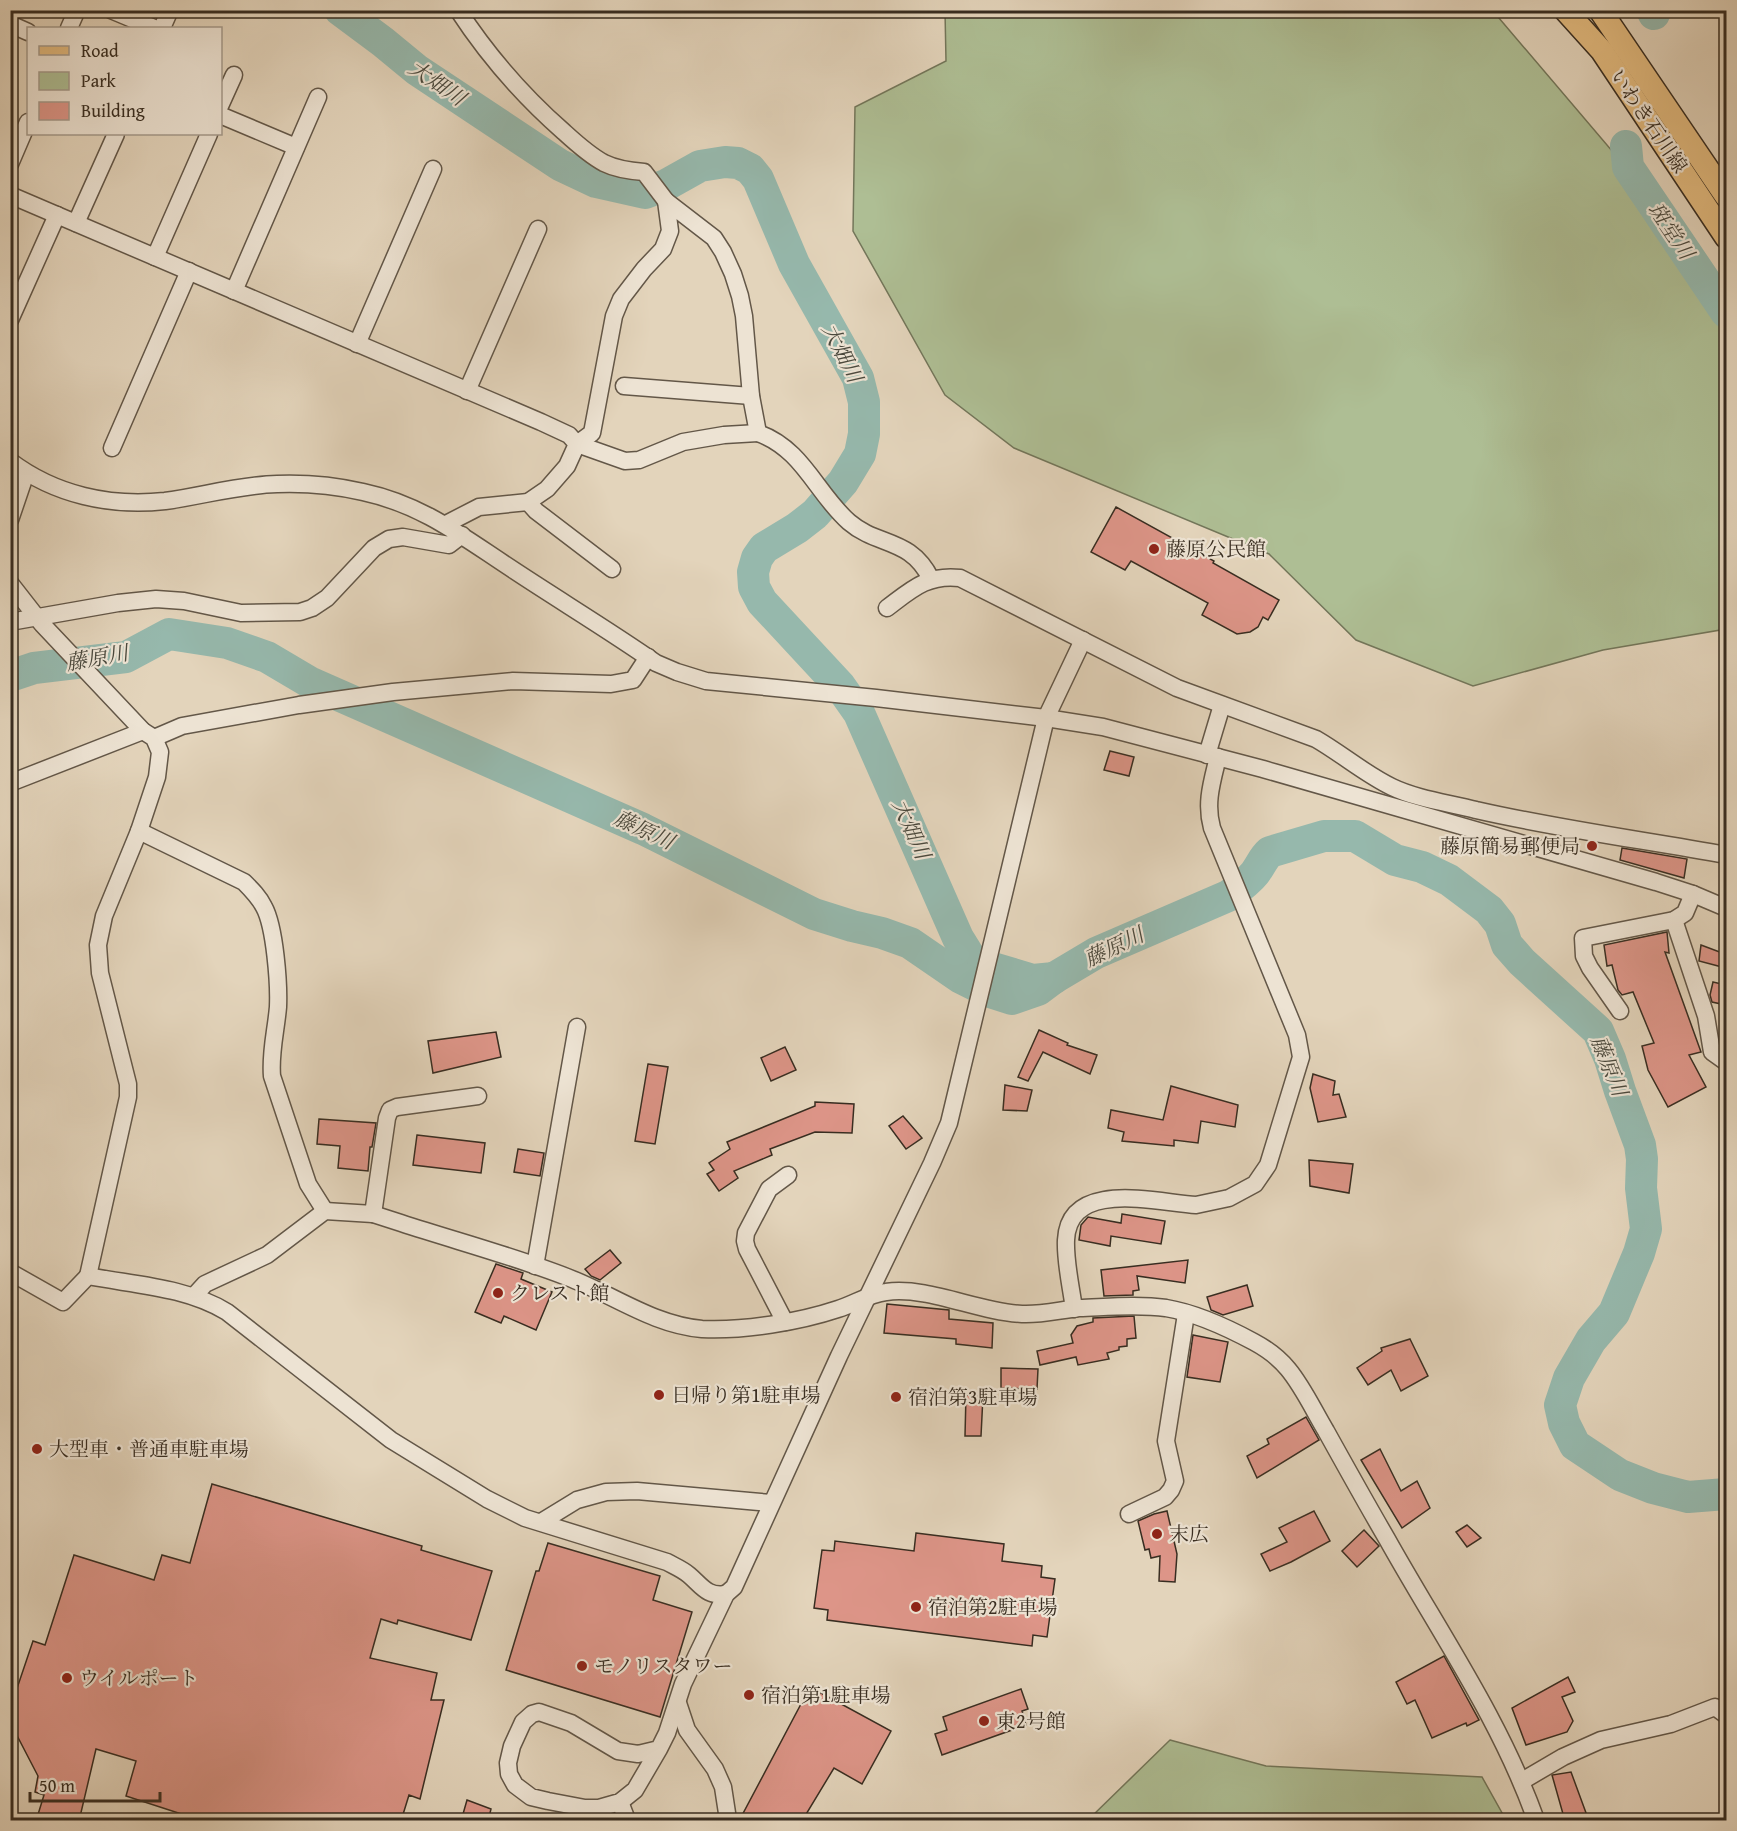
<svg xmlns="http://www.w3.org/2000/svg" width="1737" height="1831" font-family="'Gentium Book Plus','Noto Serif JP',serif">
	<rect width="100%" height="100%" fill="#e3d4bb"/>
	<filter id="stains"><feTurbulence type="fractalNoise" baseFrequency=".00333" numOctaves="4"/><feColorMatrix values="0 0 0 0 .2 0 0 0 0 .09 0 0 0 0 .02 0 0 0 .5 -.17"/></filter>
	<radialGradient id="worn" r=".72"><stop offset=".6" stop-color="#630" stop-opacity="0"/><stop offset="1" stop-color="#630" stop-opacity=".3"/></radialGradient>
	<g fill="#aebe94" stroke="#73765a" stroke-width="1.5">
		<path d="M945,11H1493L1726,285V629L1603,650L1473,686L1356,640L1269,554L1014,448L945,395L853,231L855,107L946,61Z"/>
		<path d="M1170,1740L1266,1766L1482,1777L1506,1820H1088Z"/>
	</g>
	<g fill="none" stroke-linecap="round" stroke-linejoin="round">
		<g stroke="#96b8ac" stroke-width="32">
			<path d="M340,10L383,42L417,70L560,165L596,182L645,193L666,185L700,166L725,162L738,163L750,169L758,179L794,264L858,378L864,402V434L860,454L843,482L815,514L797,528L764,548L757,558L753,572L754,587L762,602L840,686L859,713L958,938L976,967L993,968L1033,980L1054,978"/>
			<path d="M1652,10L1654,14"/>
			<path d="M1626,146L1628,167L1726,312"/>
			<path d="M10,676L34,668L126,657L169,634L227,643L267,657L311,683L643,829L814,914L852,926L882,933L910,943L961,978L987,991L1012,999L1038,990L1054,978L1096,953L1228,896C1238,889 1248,882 1255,873C1261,865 1263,858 1270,852L1324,836H1355L1395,860L1422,867L1449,880L1489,910L1500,924L1507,945L1522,962L1598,1031L1610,1059L1620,1091L1640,1145L1642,1159L1641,1188L1646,1229L1639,1253L1614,1313L1591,1340L1569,1378L1560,1405L1564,1423L1575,1445L1620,1475L1653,1488L1688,1497L1726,1494"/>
		</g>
	</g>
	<g fill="#dd9588" stroke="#382d21" stroke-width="1.5">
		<path d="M1116,507L1214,561L1213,563L1279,600L1268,620L1263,617L1258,627L1250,632L1237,634L1202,615L1208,603L1131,561L1125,570L1091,552Z"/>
		<path d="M1110,751L1134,757L1129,776L1104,770Z"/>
		<path d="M1622,848L1687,859L1684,878L1620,860Z"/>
		<path d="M1667,932L1669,953L1665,952L1701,1052L1689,1055L1706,1087L1668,1107L1648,1070L1642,1046L1654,1043L1633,992L1622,995L1618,990L1612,965L1607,966L1604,945Z"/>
		<path d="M1701,945L1725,954L1722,967L1699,961Z"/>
		<path d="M1713,982L1726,985V1005L1712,1002L1710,995Z"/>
		<path d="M1039,1030L1068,1043L1067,1045L1097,1055L1090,1074L1043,1052L1028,1081L1018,1077Z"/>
		<path d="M496,1032L501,1057L433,1073L428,1041Z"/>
		<path d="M785,1047L796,1070L771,1081L761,1058Z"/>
		<path d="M648,1064L668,1067L655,1144L635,1141Z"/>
		<path d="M1313,1074L1335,1081L1333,1095L1339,1094L1346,1117L1318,1122L1310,1088Z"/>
		<path d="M1005,1085L1032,1090L1027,1111L1003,1110Z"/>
		<path d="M1171,1086L1238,1105L1235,1127L1201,1121L1198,1143L1174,1140V1146L1122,1141L1124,1132L1108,1128L1111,1110L1163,1120Z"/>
		<path d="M815,1102L854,1104L852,1133L815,1132L770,1149L772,1155L734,1171L738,1178L719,1191L707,1174L714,1170L709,1163L730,1149L727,1142L815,1106Z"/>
		<path d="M903,1116L922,1138L906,1149L889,1126Z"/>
		<path d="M319,1119L376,1123L372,1147H370L368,1171L338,1168L340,1146L317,1144Z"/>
		<path d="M417,1135L485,1143L481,1173L413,1165Z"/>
		<path d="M518,1149L544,1153L540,1176L514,1172Z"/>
		<path d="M1309,1160L1353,1164L1349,1193L1310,1186Z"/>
		<path d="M1122,1214L1165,1221L1161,1244L1111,1236L1110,1246L1079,1240L1081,1225L1088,1217L1121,1223Z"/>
		<path d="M610,1250L621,1263L600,1280L591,1276L585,1269Z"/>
		<path d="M1188,1260L1185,1283L1137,1276L1139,1290L1133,1291V1295L1104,1296L1101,1270Z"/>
		<path d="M496,1264L523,1273L521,1279L552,1292L536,1330L504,1316L501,1323L475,1312Z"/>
		<path d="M1247,1285L1253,1306L1223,1315L1211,1310L1207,1297Z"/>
		<path d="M887,1304L949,1310V1319L993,1323L992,1348L956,1344V1339L884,1333Z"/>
		<path d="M1134,1316L1136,1338L1127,1339V1346L1119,1347V1350L1107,1353L1109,1359L1078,1365L1076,1357L1040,1365L1037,1351L1073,1343L1071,1335L1077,1326L1093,1322V1318Z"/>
		<path d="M1193,1335L1228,1342L1220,1382L1187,1377Z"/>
		<path d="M1410,1339L1428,1376L1401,1391L1391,1370L1368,1385L1357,1368L1382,1351L1381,1348Z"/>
		<path d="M1001,1368L1038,1369L1037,1389L1001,1388Z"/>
		<path d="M966,1395L983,1396L981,1436H965Z"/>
		<path d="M1306,1417L1319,1440L1257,1478L1247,1456L1269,1444L1267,1439Z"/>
		<path d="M1380,1449L1401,1491L1417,1481L1430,1508L1402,1528L1361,1460Z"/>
		<path d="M212,1484L422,1546L421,1550L492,1571L471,1640L398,1620L397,1624L381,1619L370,1658L437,1673L431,1700H444L420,1799L409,1795L401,1821H203L126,1796L136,1761L96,1749L79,1821H36L44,1795L35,1792L38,1776L10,1722V1709L33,1641L45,1645L74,1555L154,1580L162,1555L190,1563Z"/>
		<path d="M1167,1511L1177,1554L1175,1582L1159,1581L1160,1556L1151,1558L1149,1549L1145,1550L1138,1521L1154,1514Z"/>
		<path d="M1314,1511L1330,1541L1291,1562L1270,1571L1261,1554L1287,1542L1279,1528Z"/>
		<path d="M1467,1525L1481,1538L1467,1547L1456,1532Z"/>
		<path d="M1364,1530L1379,1546L1357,1567L1342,1551Z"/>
		<path d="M916,1533L1004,1544L1002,1561L1042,1566L1041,1577L1055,1579L1047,1637L1033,1635L1032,1646L827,1620L828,1610L814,1608L822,1550L834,1551L835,1541L914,1551Z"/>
		<path d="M548,1543L660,1576L653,1600L692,1612L660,1717L506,1670L536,1571H539Z"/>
		<path d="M1444,1656L1479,1720L1467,1726L1466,1723L1432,1738L1415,1700L1407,1704L1396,1682Z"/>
		<path d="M1568,1677L1575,1692L1562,1697L1573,1721L1567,1732L1526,1745L1512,1708Z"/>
		<path d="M810,1687L891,1731L862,1784L834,1768L802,1821H739Z"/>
		<path d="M1021,1689L1028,1709L1022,1711L1026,1725L942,1755L935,1734L947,1730L943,1717Z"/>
		<path d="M1571,1772L1589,1821H1565L1552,1775Z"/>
		<path d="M467,1800L491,1809L488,1821H461Z"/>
	</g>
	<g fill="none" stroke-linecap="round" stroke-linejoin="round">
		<g stroke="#635748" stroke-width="19">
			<g id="minor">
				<path d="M111,10L154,28"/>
				<path d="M458,10C488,56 523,96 564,132C576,143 589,155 604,163C616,169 631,171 644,172L666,201"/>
				<path d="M10,24L28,32"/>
				<path d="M69,28L77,10"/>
				<path d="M162,28L170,10"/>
				<path d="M220,106L234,75"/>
				<path d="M220,115L296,147"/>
				<path d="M10,164L28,122"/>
				<path d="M10,195L541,422L569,435L577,444L567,466L547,489L528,502L479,507L446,524"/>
				<path d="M76,223L116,134"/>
				<path d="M155,257L209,134"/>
				<path d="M234,291L318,97"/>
				<path d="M10,320L57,215"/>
				<path d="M357,344L433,169"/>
				<path d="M624,386L751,396"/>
				<path d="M467,391L538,229"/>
				<path d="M577,444L592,433L614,316L621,299L644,269L663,249L670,231L666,201L714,238L723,252L733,274L740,296L744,316L751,396L758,433C803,449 816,493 849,522C878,547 910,537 931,579"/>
				<path d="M577,444L625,461L639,460L683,442L724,435L758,433"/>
				<path d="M112,448L189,271"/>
				<path d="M10,461C55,495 110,507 165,501C202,496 239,485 277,484C305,483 337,486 363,492C424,505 464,538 515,571C562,602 610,631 656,663L677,672L706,681L876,698L1046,718L1103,727L1263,769L1656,882L1693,894L1726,908"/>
				<path d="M528,502L536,511L612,569"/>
				<path d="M10,520L26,473"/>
				<path d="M10,583L42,624L143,731L154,738L160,752L157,777L139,831L104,916L98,945L100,973L128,1084V1097L88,1276"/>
				<path d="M887,608C911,590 927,574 960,578L1177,688L1316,739C1342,754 1365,774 1392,787C1417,799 1449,803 1476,810C1559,829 1643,840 1726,855"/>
				<path d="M10,622L118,603L156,599L184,601L241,613L300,612L312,608L327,598L374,548L389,539L403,537L449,545L462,535"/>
				<path d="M154,738L182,726L299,705L393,692L513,681L611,684L633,680L648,657"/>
				<path d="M1207,755L1222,705"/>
				<path d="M10,783L143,731"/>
				<path d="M139,831L244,882C252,890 259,897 264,907C275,927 279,984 278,1007C276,1031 270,1052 272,1076L308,1184L325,1211"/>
				<path d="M1674,920L1706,1016L1712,1052L1726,1062"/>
				<path d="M1620,1011L1590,968L1584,956L1583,938L1674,920L1685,913L1693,894"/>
				<path d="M373,1214L387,1118L390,1110L397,1107L478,1096"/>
				<path d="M535,1266L577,1027"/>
				<path d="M10,1272L63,1302L88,1276C134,1285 186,1287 227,1312L391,1440L487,1499L525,1518L667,1562C674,1566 682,1569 689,1575C702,1586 707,1597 726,1594"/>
				<path d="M194,1296L205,1284L267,1255L325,1211L373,1214L401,1223C456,1241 513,1256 567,1277C612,1294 653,1325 702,1329C744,1331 799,1322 838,1309C854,1304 869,1294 886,1292C928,1286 978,1312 1022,1314C1041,1315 1060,1310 1079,1308C1108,1307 1138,1304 1166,1308C1196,1313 1228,1328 1254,1342C1267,1349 1279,1358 1288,1369C1303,1387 1314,1411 1326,1431C1346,1467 1366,1503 1387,1539C1439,1632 1500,1719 1536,1820"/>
				<path d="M1074,1309C1071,1286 1065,1262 1066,1240C1069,1178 1158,1203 1196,1205L1229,1198L1255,1184L1268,1165L1301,1057L1297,1035L1212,828C1205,803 1212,782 1218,757"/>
				<path d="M785,1322L747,1249L745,1241L746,1233L769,1189L788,1175"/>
				<path d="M1129,1514L1165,1497L1171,1490L1175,1481L1166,1441L1186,1314"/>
				<path d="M541,1522L577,1500L606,1492L637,1491L771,1503"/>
				<path d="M678,1703L687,1730L715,1769L723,1787L727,1813L725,1820"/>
				<path d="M659,1749L638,1754L618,1751L571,1723L539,1712L532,1714L523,1722L512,1746L508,1763L509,1774L515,1785L531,1797L548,1801L585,1808H599L620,1802L635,1790L659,1749L667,1733L683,1684L726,1594L734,1587L839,1356L932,1163L949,1123L1046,718L1083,640"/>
				<path d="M1522,1781L1563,1757L1601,1740L1671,1724L1715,1707L1726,1715"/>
				<path d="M620,1802L627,1820"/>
			</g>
		</g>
		<g stroke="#382d21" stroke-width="25">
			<g id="major">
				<path d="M1565,10L1602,51L1726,237"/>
				<path d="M1600,10L1726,196"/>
			</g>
		</g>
		<use href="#minor" stroke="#ede3d3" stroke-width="16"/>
		<use href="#major" stroke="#e2ba7e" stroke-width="22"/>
	</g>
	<g fill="#8f2418" stroke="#ede3d3" stroke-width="2">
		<circle cx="1154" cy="549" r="6"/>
		<circle cx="1592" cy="846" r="6"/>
		<circle cx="498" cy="1293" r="6"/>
		<circle cx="659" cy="1395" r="6"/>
		<circle cx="896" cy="1397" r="6"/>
		<circle cx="37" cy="1449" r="6"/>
		<circle cx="1157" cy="1534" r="6"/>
		<circle cx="916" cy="1607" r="6"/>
		<circle cx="582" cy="1666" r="6"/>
		<circle cx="67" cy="1678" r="6"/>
		<circle cx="749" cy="1695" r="6"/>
		<circle cx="984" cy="1721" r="6"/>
	</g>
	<g text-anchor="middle" stroke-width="4.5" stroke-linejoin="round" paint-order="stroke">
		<g font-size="20" fill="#382d21" stroke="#ede3d3">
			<text transform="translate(1649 121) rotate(56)" y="7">いわき石川線</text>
		</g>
		<g font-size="20" fill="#382d21" stroke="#ede3d3" text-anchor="start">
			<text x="1166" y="556">藤原公民館</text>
			<text x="1580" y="853" text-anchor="end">藤原簡易郵便局</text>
			<text x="510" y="1300">クレスト館</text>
			<text x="671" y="1402">日帰り第1駐車場</text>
			<text x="908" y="1404">宿泊第3駐車場</text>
			<text x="49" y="1456">大型車・普通車駐車場</text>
			<text x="1169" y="1541">末広</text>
			<text x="928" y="1614">宿泊第2駐車場</text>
			<text x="594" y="1673">モノリスタワー</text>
			<text x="79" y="1685">ウイルポート</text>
			<text x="761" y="1702">宿泊第1駐車場</text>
			<text x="996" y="1728">東2号館</text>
		</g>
		<g font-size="21" font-style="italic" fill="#4b493d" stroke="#ede3d3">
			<text transform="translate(437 83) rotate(34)" y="7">大畑川</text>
			<text transform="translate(1671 231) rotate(56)" y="7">斑堂川</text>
			<text transform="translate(842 353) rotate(63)" y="7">大畑川</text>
			<text transform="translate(97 658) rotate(-10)" y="7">藤原川</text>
			<text transform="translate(911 829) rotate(66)" y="7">大畑川</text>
			<text transform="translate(644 830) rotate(25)" y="7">藤原川</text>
			<text transform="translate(1114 947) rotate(-26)" y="7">藤原川</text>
			<text transform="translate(1609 1066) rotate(68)" y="7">藤原川</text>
		</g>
	</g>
	<rect width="1737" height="1831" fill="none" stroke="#e3d4bb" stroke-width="36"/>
	<rect x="12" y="12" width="1713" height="1807" fill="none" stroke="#382d21" stroke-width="3"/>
	<rect x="18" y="18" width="1701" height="1795" fill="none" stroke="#382d21" stroke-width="1.5"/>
	<rect x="27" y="27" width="195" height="108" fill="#ede3d3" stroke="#a59a8c" stroke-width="1.5"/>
	<rect x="39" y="46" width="30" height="9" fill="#e2ba7e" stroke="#a59a8c" stroke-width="1.5"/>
	<text x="81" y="57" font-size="18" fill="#382d21">Road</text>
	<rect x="39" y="72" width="30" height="18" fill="#aebe94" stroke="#a59a8c" stroke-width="1.5"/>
	<text x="81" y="87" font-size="18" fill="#382d21">Park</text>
	<rect x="39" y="102" width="30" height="18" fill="#dd9588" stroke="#a59a8c" stroke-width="1.5"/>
	<text x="81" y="117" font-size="18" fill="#382d21">Building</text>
	<path d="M30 1792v9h130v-9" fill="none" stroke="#382d21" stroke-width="3"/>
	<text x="39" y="1792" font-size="18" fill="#382d21" stroke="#ede3d3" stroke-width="4.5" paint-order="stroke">50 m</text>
	<rect width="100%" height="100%" filter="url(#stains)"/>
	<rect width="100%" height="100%" fill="url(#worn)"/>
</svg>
